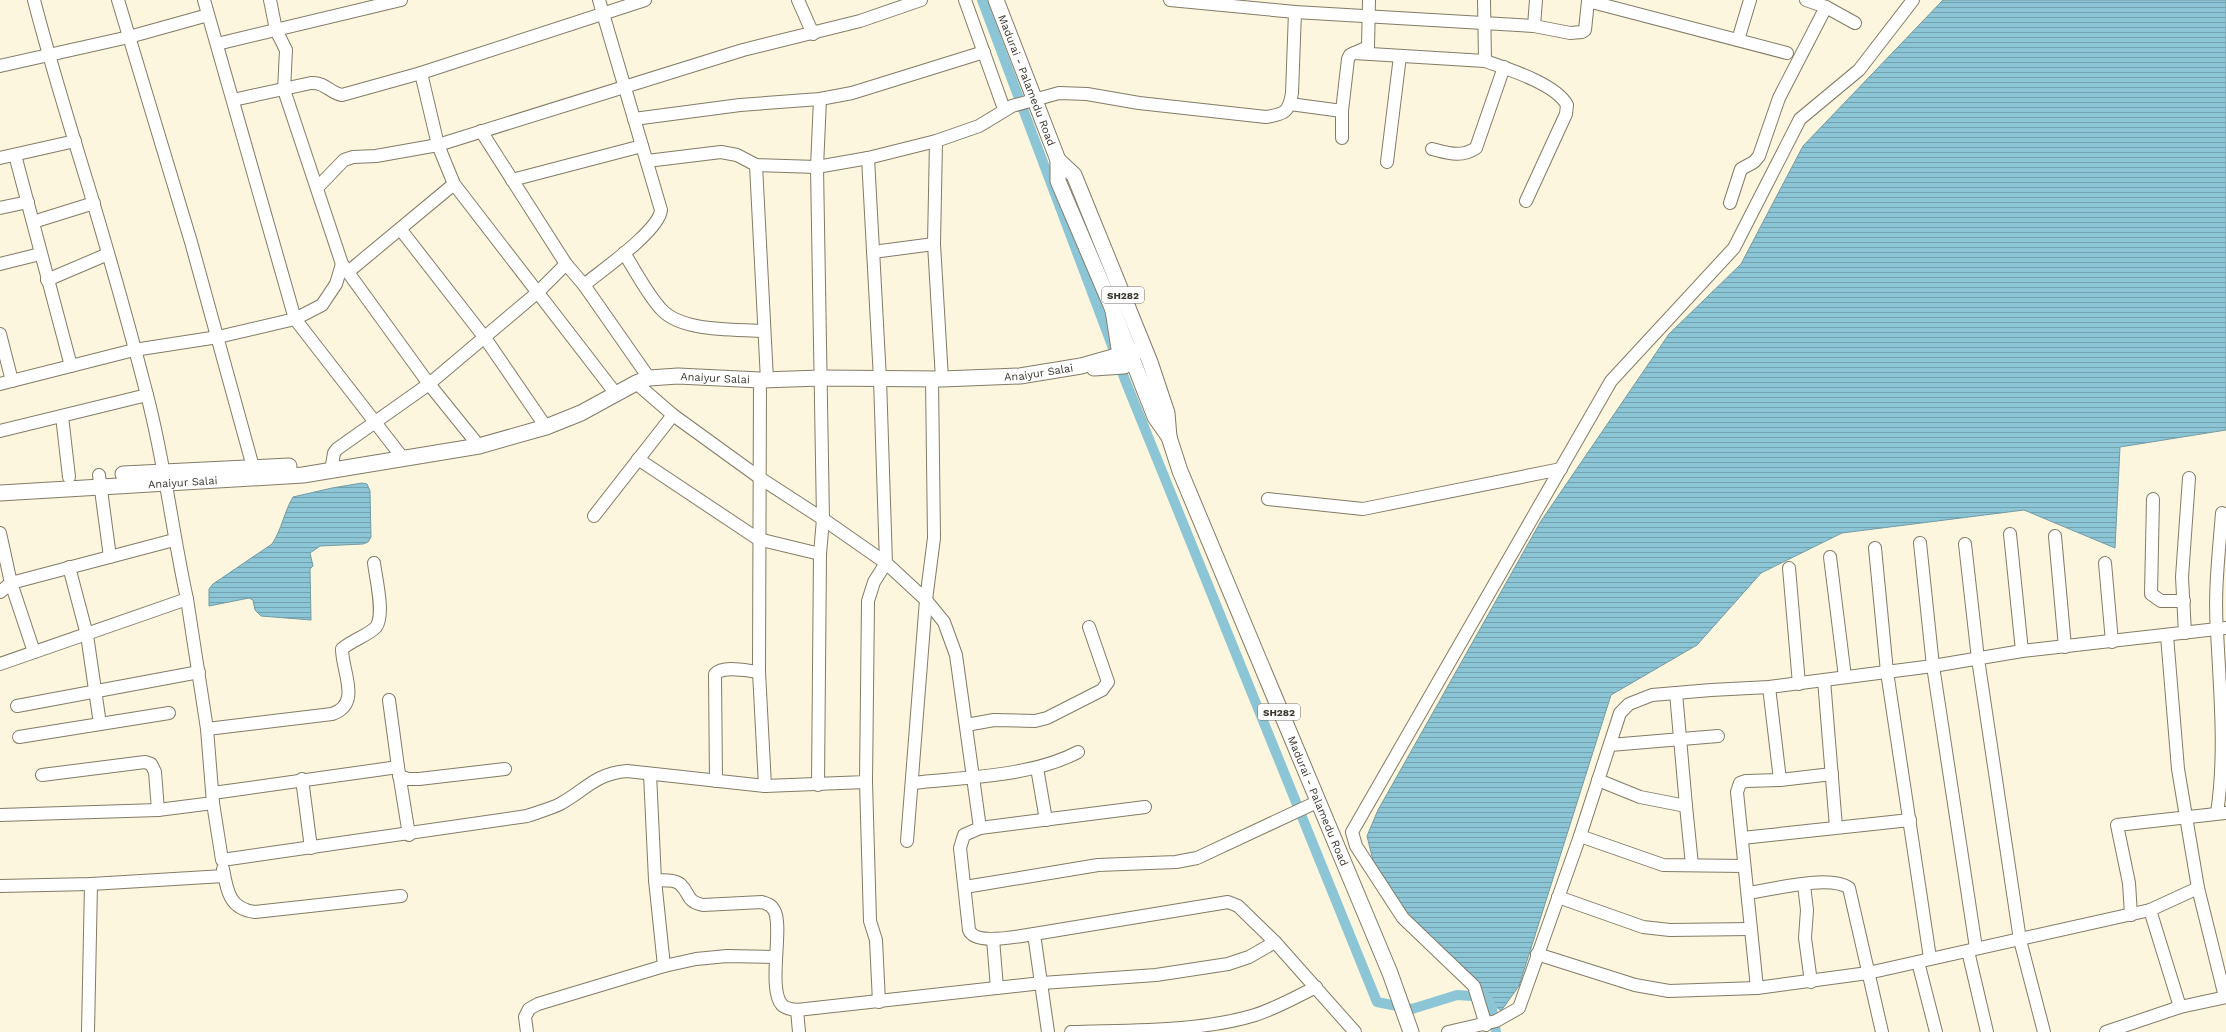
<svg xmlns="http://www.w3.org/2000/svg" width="2226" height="1032" font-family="'Work Sans',sans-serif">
	<defs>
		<pattern id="water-rules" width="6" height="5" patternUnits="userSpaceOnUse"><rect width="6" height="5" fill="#8cc6d6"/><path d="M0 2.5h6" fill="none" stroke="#73a2ae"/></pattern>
	</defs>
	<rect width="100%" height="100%" fill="#fdf6de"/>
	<g fill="url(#water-rules)" stroke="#739ba3">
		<path d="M1943,0H2226V430L2120,447L2115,548L2024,510L1842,533L1761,573L1697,645L1611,695L1519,986L1501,1011L1407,925L1377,877L1367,836L1378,810L1541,521L1669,334L1741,264L1803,146Z"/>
		<path d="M362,483L367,484L370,491L371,537L368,542L363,544L320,546L310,553L313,566L310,569L311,620L261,616L255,610L253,600L249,598L209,606V589L213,584L272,544C282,529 284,512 293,497L332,488Z"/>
	</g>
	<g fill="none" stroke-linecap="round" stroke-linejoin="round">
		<path stroke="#8cc6d6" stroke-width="10" d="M982,0L1125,380L1377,1002L1412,1009L1457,995L1487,997L1492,1008L1496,1032"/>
		<g stroke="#827b66" stroke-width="14">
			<g id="minor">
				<path d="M118,0L191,242L253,467L254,476"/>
				<path d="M204,0L295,319L402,457"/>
				<path d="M270,0L276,30L286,50L284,90L342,264L429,384L479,446"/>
				<path d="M599,0L661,210C659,231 602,270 584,285L649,378"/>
				<path d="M798,0L813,34"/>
				<path d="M965,0L1004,109"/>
				<path d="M1170,0L1295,12L1534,26L1570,33L1582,32L1585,30L1588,1L1787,53"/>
				<path d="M1484,0L1485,61"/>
				<path d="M1806,0L1826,7L1855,23"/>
				<path d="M1534,26L1536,0"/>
				<path d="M1738,40L1750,0"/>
				<path d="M217,44L401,0"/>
				<path d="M1354,53L1485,61C1508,69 1556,84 1567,105L1566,114L1526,201"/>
				<path d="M0,66L129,37L208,15"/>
				<path d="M421,73L438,145L454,184L616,394"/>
				<path d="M233,100L311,83C325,82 330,93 342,95L421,73L645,0"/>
				<path d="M1290,104L1342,111"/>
				<path d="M634,119L740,105L820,99L852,93L984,52"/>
				<path d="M481,131L566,264L584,285"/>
				<path d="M1342,138V111L1348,59L1350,55L1368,47L1369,0"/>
				<path d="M936,141L934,244L942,379"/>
				<path d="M1432,149C1448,153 1461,158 1476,148L1504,67"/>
				<path d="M15,155L71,366"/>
				<path d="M0,158L75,141"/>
				<path d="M647,161L721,152L737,155L756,165L817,167L868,158L936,141L979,126L1012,106L1059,93L1087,94L1139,103L1266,117C1285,114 1289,112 1292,93L1295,12"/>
				<path d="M1387,162L1400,56"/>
				<path d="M756,165L767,380"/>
				<path d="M512,180L642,146"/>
				<path d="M317,188L344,160L353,157L376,156L438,145L743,50L860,21L921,0"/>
				<path d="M1730,203L1741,169L1754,162L1759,156L1779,98L1826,7"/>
				<path d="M0,208L28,202"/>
				<path d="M33,222L94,203"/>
				<path d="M401,230L485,338L546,427"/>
				<path d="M873,252L934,244"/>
				<path d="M624,253C635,270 647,294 661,309C681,332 734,329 763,331"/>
				<path d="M0,264L40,254"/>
				<path d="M348,272L454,184"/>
				<path d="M47,280L108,254"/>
				<path d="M0,334L12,381"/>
				<path d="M932,379L934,538L926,600L944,622L956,655L980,828L964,835L960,848L969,930C975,946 1019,936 1034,934L1048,1032"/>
				<path d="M760,380L759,672L765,786"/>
				<path d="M636,383L673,415L760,478L823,519L886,563L926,600L907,841"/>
				<path d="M0,384L134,350L218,337L295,319L322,305L336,284L342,264"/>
				<path d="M62,416L69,477"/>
				<path d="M0,431L147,395"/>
				<path d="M638,459L758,539L820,554"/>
				<path d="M332,465L334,453L337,449L429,384L538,292L566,264"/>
				<path d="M99,475L110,557"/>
				<path d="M1268,499L1363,509L1561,469"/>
				<path d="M2153,499L2151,594L2161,601H2184"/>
				<path d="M594,516L673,415"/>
				<path d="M0,533L11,583L34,652"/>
				<path d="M2010,534L2022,651"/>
				<path d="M2055,536L2065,647"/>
				<path d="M1920,543L1933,666L1976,948"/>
				<path d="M1965,544L1978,659L2020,940L2044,1032"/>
				<path d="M1875,548L1887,672L1930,958"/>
				<path d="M1830,557L1845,677"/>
				<path d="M2105,563L2112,642"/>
				<path d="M69,567L87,635L100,724"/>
				<path d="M1789,568L1799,684"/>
				<path d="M0,592L11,583L174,540"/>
				<path d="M187,599L207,729L213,803L222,860L527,816C538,812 550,809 560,804C586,790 594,774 627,771L765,786L866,782L868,601L874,582L886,563L880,379L868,158"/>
				<path d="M2185,633L2182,577L2189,478"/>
				<path d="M2167,636L2178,769L2198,888L2225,997"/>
				<path d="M0,664L187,599C172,531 165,463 147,395C129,325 109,255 88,185C69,123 50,62 34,0"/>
				<path d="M1824,680L1836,827"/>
				<path d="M1676,693L1686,806"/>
				<path d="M389,700L398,767"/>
				<path d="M17,706L199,672"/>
				<path d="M966,725L994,720L1035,721L1047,718L1102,690L1108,682L1089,627"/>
				<path d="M207,729L332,714C362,704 342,672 342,649C352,640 369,635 376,627C385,615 376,579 374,563"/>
				<path d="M19,737L169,713"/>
				<path d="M1610,745L1718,736"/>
				<path d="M1037,768L1046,820"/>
				<path d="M650,774L655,880C662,881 674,879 680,884C691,894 685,901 703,905L762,902C767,904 771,904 774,910C784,926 767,988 782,1005C786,1009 792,1009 797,1010L1042,983L1156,975L1228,964L1249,957L1275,942L1355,1032"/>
				<path d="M42,775L145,762L151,764L155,772L158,810"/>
				<path d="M399,776L408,779H419L505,769"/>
				<path d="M302,779L311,848"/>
				<path d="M1598,780L1640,797L1686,806L1692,865"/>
				<path d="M1780,780L1832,774"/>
				<path d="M716,781L715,674C724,665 747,671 759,672"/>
				<path d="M866,782L870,921L876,940L879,1002"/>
				<path d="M912,783C964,777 1031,777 1078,752"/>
				<path d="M818,785L820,554L823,519L817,167L820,99"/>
				<path d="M213,793L398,767L409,835"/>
				<path d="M2217,813C2226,754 2220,692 2217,631C2214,592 2219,552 2222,513"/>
				<path d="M0,815L158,810L213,803"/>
				<path d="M980,828L1145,807"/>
				<path d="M1580,836L1663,865L1744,866"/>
				<path d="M1742,838L1910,820"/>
				<path d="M223,869C227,892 230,909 255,912L401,896"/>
				<path d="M655,880L664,966"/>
				<path d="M1804,885L1807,910L1805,938L1811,982"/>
				<path d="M0,886L91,884L224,876"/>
				<path d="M965,887L1098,865L1176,862L1197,858L1317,802"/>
				<path d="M1748,893C1771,890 1830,874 1849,888L1882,1032"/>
				<path d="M1558,897L1643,927L1670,930L1751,929"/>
				<path d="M2150,910L2198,888"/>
				<path d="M2131,915L2129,883L2117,825L2225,813"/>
				<path d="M1034,934L1228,902L1238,906L1275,942"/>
				<path d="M993,939L997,988"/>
				<path d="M1968,951L1987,1032"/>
				<path d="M1537,954L1635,985L1669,991L1757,988L1868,973L2150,910L2180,1007"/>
				<path d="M1918,962L1936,1032"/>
				<path d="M1757,988L1737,792L1740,783L1746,781L1780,780L1769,687"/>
				<path d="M797,1010L799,1032"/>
				<path d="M1486,1025L1474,986L1403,918L1356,846L1352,832L1611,381L1734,248L1800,119L1859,70L1913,0"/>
				<path d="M88,1032L91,884"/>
				<path d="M527,1032L525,1017L529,1009L538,1004L664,966L696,959L727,956L775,957"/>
				<path d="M1071,1032C1129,1030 1200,1032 1255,1015C1277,1008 1296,997 1316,987"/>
				<path d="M1448,1032L1496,1021L1519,1008L1580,836L1620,713L1629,704L1652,695L1711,690L1769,687L1933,666L2022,651L2226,628"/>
				<path d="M2106,1032L2180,1007L2226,997"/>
			</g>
		</g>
		<g stroke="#827b66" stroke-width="17">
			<g id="major">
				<path id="s1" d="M996,0L1058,160V181L1113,310L1155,417L1169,437"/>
				<path id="s2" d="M1058,160L1074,175L1150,362L1167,413L1169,437L1180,471L1390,973L1411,1032"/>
				<path d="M1094,368L1124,366L1136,351"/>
				<path d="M123,474L289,466"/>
				<path id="s3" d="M0,493L303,475L479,446L546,427L581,413L636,383L649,378L678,376L760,380L821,378L942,379L1020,376L1081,366L1120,355L1113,310"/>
			</g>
		</g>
		<use href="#minor" stroke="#fff" stroke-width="12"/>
		<use href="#major" stroke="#fff" stroke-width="15"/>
	</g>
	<g text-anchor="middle" stroke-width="3" stroke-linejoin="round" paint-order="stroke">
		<g fill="#fff" stroke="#74726c" stroke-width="1">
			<rect x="1102" y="287" width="42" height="16" rx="3"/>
			<rect x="1258" y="704" width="42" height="16" rx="3"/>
		</g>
		<g font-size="10" font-weight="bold" fill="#39362d">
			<text x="1123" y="299">SH282</text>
			<text x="1279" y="716">SH282</text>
		</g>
		<g font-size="11" fill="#39362d" stroke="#fff">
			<text dy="4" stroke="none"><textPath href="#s1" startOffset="86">Madurai - Palamedu Road</textPath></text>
			<text dy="4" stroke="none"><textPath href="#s3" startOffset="1056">Anaiyur Salai</textPath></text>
			<text dy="4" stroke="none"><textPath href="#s3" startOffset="732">Anaiyur Salai</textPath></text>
			<text dy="4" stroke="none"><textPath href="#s3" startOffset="183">Anaiyur Salai</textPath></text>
			<text dy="4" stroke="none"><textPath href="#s2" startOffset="695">Madurai - Palamedu Road</textPath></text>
		</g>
	</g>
</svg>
